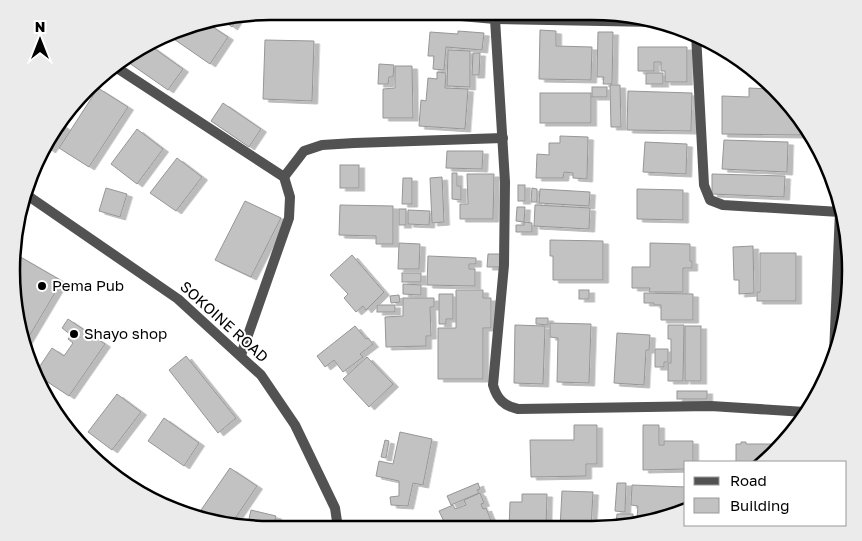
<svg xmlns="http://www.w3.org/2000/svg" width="862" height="541" font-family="'Golos Text',sans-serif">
	<defs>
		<filter id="shadow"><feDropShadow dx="5.5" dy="3" stdDeviation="0" flood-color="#0004"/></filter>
	</defs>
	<rect width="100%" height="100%" fill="#fff"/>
	<g fill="#c2c2c2" stroke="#969696" filter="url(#shadow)">
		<path d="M239,16L232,27L221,19Z"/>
		<path d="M205,22L228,37L210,64L168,35L187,25Z"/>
		<path d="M540,30L556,31V46L592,47L591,80L539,79Z"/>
		<path d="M458,31L484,33L482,50L446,47L444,70L433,69L434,56H428L430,32L458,34Z"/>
		<path d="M598,32H613L612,84H603L604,77H597Z"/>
		<path d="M265,40L314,41L312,101L263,99Z"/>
		<path d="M148,44L183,69L168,90L125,60L130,53Z"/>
		<path d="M638,47H687V82H665V71H661V62H654V71H638Z"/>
		<path d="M448,50L470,51V87L447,86Z"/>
		<path d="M473,53H480L479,75H472Z"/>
		<path d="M379,64L394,65L393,77H389L388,84H378Z"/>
		<path d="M395,66H412L413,118H383V89L395,88Z"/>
		<path d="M437,72L446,73L445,88L468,89L465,129L419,126L421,100L426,101L428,78L437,79Z"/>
		<rect x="646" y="73" width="17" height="11"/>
		<path d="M610,85H620L621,127H611Z"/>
		<rect x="592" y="87" width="15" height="10"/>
		<path d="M98,88L128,107L89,167L59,148Z"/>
		<path d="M749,88L770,89L788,108L787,112H791L801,123L800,135L722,134V96L749,97Z"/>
		<path d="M628,91L692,93L691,131L627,130Z"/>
		<rect x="540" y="93" width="51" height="30"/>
		<path d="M223,103L261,129L249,147L211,121Z"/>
		<path d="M59,123L66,128L50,150L46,147Z"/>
		<path d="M137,129L163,149L137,184L111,164Z"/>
		<path d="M560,136L588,137L587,179L573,178V173L564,172L563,178H536L537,154L549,155V143H560Z"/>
		<path d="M724,140L788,142L787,172L722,169Z"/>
		<path d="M645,142L687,144L686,174L643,172Z"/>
		<path d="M447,151H483L482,169L446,168Z"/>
		<path d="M177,158L202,177L176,211L150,193Z"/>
		<rect x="340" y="165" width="19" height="23"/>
		<path d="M452,173H457V186H461V200L452,199Z"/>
		<path d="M467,174H494L493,219H460V204H468Z"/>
		<path d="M712,174L785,176L784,197L712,194Z"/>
		<path d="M442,177L444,222L432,223L430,178Z"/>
		<path d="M403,178H412V204H402Z"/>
		<rect x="518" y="185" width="7" height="16"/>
		<path d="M106,188L127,194L120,217L99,211Z"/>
		<path d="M532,188L537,189V202H531Z"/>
		<path d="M540,189L590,192L589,206L539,203Z"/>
		<path d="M637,189L683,190V220L637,219Z"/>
		<path d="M245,201L281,218L251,277L215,260Z"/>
		<path d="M340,205L393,206V244H376V236L339,235Z"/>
		<path d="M535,205L590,208L589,229L534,226Z"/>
		<path d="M517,207H525L524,222L516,221Z"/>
		<rect x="399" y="209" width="7" height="16"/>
		<path d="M408,210L430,211L429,225L408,224Z"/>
		<path d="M524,222L532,223V232H516V225H524Z"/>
		<path d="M550,240L603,241V280H553V256H550Z"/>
		<path d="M399,243L420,244L419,269H398Z"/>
		<path d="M650,243L690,244V261H692V268H683V292H649L650,288H632V267H650Z"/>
		<path d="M753,246L754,293L739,294V280H734L733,247Z"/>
		<path d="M760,253H796V301H757V292H760Z"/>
		<path d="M488,254H500V267H487Z"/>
		<path d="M17,255L62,281L24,345L20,338L11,270L13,262Z"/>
		<path d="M352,255L384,292L366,310L363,306L356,312L344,298L348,294L330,275Z"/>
		<path d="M428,256L476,258V264H469V269H475V286L427,285Z"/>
		<rect x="402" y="273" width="19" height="9"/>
		<path d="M403,284L421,285V295L403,294Z"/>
		<path d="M456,290H483V298H491V328H483V379H438V328H456Z"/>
		<rect x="579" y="290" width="10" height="9"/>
		<path d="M644,293L693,294V320H661V305H654V303H644Z"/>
		<path d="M439,294H453V319H446V324H439Z"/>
		<path d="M399,295L400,302L391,303L390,296Z"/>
		<path d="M403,298H434V307H430L431,336H426V346L386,347L385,317L403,316Z"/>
		<rect x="377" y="305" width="18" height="7"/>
		<path d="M536,318H548V325L536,324Z"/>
		<path d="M68,319L105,344L69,396L37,375L36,372L52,348L64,356L73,343L68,339L71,335L62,328Z"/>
		<path d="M550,323L591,324L589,383L557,382L558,338L550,337Z"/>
		<path d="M515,325L545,326L543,384L514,383Z"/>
		<path d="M668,325H684L683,381H668V363H671V339H668Z"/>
		<path d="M355,326L366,339L368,338L373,344L360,354L363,357L343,372L334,360L325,367L317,356Z"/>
		<rect x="685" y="326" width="16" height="55"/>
		<path d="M617,333L650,335L649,350H646L644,385L614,383Z"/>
		<path d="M655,349H668V362H664V367H655Z"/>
		<path d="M186,356L236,418L218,433L169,370Z"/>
		<path d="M367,357L393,384L369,407L343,379Z"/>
		<rect x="677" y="391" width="30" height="8"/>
		<path d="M117,394L141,412L112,450L88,432Z"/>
		<path d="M164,418L199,443L184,466L148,441Z"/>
		<path d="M574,425H597V464H586V476L531,477L530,440H574Z"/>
		<path d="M643,425H659V445H664V441H693V462H686V469L643,470Z"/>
		<path d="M400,432L432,439L423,485L413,483L408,506L391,505L390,497L399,496V481L376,476L379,461L393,464Z"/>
		<path d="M385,440L389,441L386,458L381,457Z"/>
		<path d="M741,442H746V444H782L765,462H736V444H741Z"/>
		<path d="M230,468L257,486L230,526L220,523L201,510Z"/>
		<path d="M478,483L480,489L477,490L479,493L451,505L447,496Z"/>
		<path d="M617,483H626L625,512L615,511Z"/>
		<path d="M632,485L686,487V508L650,518H637L638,506L631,505Z"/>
		<path d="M562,491L593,492L591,529H560Z"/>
		<path d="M480,493L484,503L481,504L483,509L486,508L492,523L484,527L485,529L447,528L439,511L453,505L455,509L466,505L464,500Z"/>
		<path d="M522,494H547L546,529H509L510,502H522Z"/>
		<path d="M251,510L276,516L273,528H247Z"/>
		<path d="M617,514H633V523L626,525L616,524Z"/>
	</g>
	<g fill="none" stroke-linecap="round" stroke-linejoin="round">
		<g stroke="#525252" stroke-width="10">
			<path d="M415,12L495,19L656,22"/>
			<path d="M495,19L505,182L504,265L493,385C497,399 504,406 518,409L711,406L805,412"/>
			<path d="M696,34L704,185L710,200L723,205L840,212"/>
			<path d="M114,66L284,177L290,197L289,218L241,355"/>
			<path d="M284,177L304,151L322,145L354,143L503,138"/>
			<path d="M24,193L178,299L261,375L295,425L335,508L338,528"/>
			<path d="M834,354L840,211"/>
		</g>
	</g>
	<g fill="#000" stroke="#fff" stroke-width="2">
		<circle cx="42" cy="286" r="5"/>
		<circle cx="74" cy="334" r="5"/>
	</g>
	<g text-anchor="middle" stroke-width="4" stroke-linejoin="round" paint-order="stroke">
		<g font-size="15" fill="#000" stroke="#fff" text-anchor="start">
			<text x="52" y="291">Pema Pub</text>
			<text x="84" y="339">Shayo shop</text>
		</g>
		<g font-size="15" fill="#000" stroke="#fff">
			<text transform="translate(224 322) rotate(42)" y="5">SOKOINE ROAD</text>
		</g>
	</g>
	<path d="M0 0H862V541H0ZM270 20H592A250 250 0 0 1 842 270V271A250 250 0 0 1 592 521H270A250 250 0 0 1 20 271V270A250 250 0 0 1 270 20Z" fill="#ebebeb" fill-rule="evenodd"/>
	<path fill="none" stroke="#000" stroke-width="2.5" d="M270 20H592A250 250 0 0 1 842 270V271A250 250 0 0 1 592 521H270A250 250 0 0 1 20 271V270A250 250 0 0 1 270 20Z"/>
	<rect x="684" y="461" width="162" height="65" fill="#ffffff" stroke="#999999"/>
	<rect x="694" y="477" width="25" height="8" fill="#525252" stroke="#999999"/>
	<text x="730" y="486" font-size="15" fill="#000000">Road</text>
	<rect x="694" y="498" width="25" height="15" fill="#c2c2c2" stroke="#999999"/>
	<text x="730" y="511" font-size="15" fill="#000000">Building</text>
	<g transform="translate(40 40)" stroke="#ffffff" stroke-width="4" paint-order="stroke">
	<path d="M0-4L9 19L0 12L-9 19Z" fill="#000000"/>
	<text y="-8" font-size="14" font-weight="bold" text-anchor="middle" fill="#000000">N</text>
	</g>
</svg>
